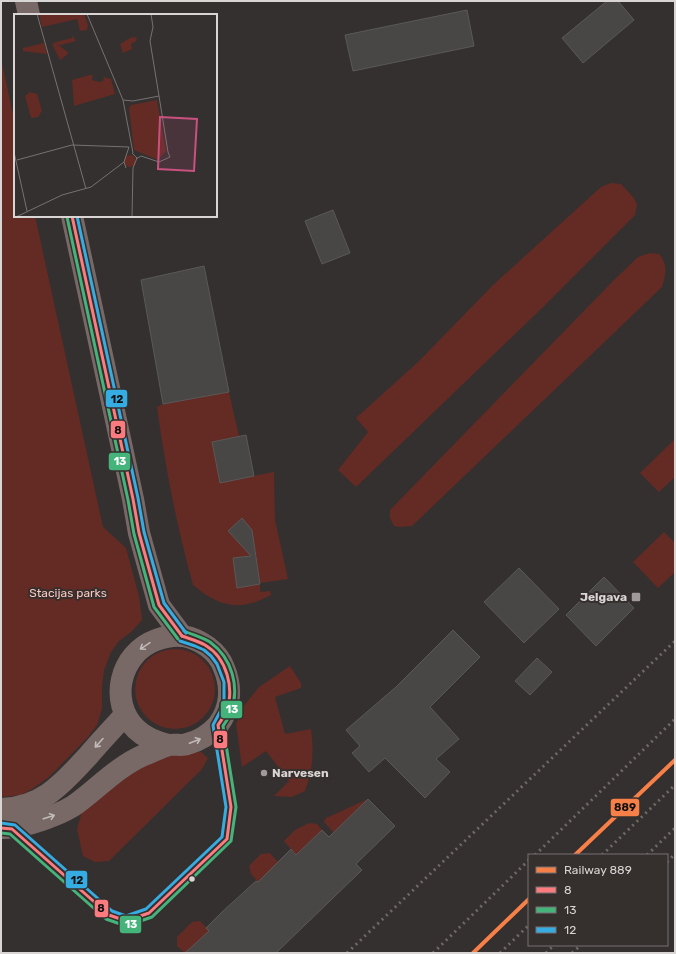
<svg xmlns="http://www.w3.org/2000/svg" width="676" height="954" font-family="Rubik,sans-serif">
	<rect width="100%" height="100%" fill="#34302f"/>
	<g fill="#642a24">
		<path d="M1,59L15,123V216H35L103,527L126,548L139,596L142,620L131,632L119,641L111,652L104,670L102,686V709L97,725L88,737L49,777L32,789L21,795L1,797Z"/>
		<path d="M611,183L621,184L634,198L637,205L635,215L540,310L356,487L338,470L368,432L356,418L418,362L493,285L601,187Z"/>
		<path d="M650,253L659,254C668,265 666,274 662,287L412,526L400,527L394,526L390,518V510L614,280L638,257Z"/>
		<path d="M229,392L239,436L212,442L220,482L274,472L275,520L288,579L260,583L256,555L233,558L237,587L260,584V592L270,591L271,595C240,612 219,607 193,585C177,527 165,467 157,407L163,404Z"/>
		<path d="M675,439V477L659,492L640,473Z"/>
		<path d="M664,532L675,543V572L658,588L633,562Z"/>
		<circle cx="175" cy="689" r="40"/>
		<path d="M290,666L301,683V688L275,697L285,734L311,729C314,751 313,770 305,791L292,797L274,796L289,781L266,751L242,767L236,724L243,707L259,687Z"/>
		<path d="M201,752L208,758L202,769L109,861L95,862L83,856L77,829L82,811L145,764L181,753Z"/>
		<path d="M368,799L334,833L324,822L326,818Z"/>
		<path d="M309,823L317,824L322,830L296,855L284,841L295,830Z"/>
		<path d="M270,853L284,869L264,889L251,874L249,866L261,854Z"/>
		<path d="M200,921L216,938L200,953H185L177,946V937L192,922Z"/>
	</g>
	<g fill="#494646" stroke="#5b5858">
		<path d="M607,1H618L634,20L583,63L562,38Z"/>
		<path d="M467,10L474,46L353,71L345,35Z"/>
		<path d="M333,210L350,253L322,264L305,221Z"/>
		<path d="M204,266L229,392L163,404L141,280Z"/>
		<path d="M246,435L254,476L220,483L212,442Z"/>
		<path d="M242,518L252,530L260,584L237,588L233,558L251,556L228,531Z"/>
		<path d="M519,568L559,609L524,643L484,602Z"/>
		<path d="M604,577L634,608L596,646L566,615Z"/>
		<path d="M453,630L480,657L430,707L459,739L436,759L450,772L425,798L385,758L369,772L352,753L360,746L346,730L396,687Z"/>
		<path d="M537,658L552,672L530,695L515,681Z"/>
		<path d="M368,799L395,826L356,864L362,870L276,953H185L209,931L206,928L222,912L256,881L258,882L291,849L296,855L322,830L329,837Z"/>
	</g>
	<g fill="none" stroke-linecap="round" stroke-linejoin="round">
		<g stroke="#786967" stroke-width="22">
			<path d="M26,1L29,15"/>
			<path d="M72,216L133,499L139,533L159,605L182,636"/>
			<path d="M1,809C42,808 62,784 88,756C100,742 113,728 125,715"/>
			<path d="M1,828C21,829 65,814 80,801C101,785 119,766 144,755C152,752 161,747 169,745C175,744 182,746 187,744C199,741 210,734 218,725C231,708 232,687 224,668C218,651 200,639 183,636C174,635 164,637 156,640C120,653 108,702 136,729C145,738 156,742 168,745"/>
		</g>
		<g stroke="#706867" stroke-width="3" stroke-dasharray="2 4" stroke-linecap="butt">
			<path d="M535,855L675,719"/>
			<path d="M602,855L675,785"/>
			<path d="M647,855L675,828"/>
			<path d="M667,862L675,854"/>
			<path d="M347,953L675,641"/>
			<path d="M433,953L529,860"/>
			<path d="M500,953L529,925"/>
			<path d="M546,953L554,945"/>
			<path d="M572,953L581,945"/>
		</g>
		<g stroke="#352f2e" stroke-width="6">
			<g id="bus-1">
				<path d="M72,216L133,499L139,533L159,605L182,636"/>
				<path d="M1,828L12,829L109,915L126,921L149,913L227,839L231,807L218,725C221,721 224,716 226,712C235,689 227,658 205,645C198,641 190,639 182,636"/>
			</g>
		</g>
		<g stroke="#352f2e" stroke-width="6">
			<g id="bus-2">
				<path d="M67,217L128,500L134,534L154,607L178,639"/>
				<path d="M1,833L10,834L106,919L126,926L152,917L231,841L236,807L223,726C226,722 229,717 231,712C240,687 232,658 210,642C202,637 193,635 184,631"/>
			</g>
		</g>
		<g stroke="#352f2e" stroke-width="6">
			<g id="bus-3">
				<path d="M77,216L138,498L144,532L164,603L186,633"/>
				<path d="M1,823L15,825L112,911L126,916L146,909L222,837L226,807L213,725L221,710L224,701V682L217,664L211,656L204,650L195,646L180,641"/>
			</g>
		</g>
		<use href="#bus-1" stroke="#fc7b7f" stroke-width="3"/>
		<use href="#bus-2" stroke="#44b47b" stroke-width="3"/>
		<use href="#bus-3" stroke="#35ace2" stroke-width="3"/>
		<g stroke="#352f2e" stroke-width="7">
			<g id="rail-1">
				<path d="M575,855L675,760"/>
				<path d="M473,953L529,899"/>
			</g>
		</g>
		<use href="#rail-1" stroke="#f78048" stroke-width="4"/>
	</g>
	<defs><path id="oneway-shaft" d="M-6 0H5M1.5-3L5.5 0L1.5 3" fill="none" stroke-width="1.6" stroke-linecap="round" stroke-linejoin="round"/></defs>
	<g stroke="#c1bab9">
		<use href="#oneway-shaft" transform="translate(145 646) rotate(146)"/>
		<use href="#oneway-shaft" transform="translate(195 741) rotate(-21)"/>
		<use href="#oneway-shaft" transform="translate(99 743) rotate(132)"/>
		<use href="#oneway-shaft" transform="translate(49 817) rotate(-18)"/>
	</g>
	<g fill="#9f9b9a" stroke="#352f2e" stroke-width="1.5">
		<rect x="631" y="592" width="10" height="10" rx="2"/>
		<circle cx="264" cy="773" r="4"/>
	</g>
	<circle fill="#d9d5d4" stroke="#352f2e" stroke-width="1.5" cx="192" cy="879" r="3.5"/>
	<g text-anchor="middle" stroke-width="4" stroke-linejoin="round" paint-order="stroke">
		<g font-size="12" fill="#fbc7bf" stroke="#352f2e">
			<text x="68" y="597">Stacijas parks</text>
		</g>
		<g font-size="12" font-weight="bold" fill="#d9d5d4" stroke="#352f2e" text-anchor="end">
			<text x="627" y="601">Jelgava</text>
			<text x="272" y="777" text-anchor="start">Narvesen</text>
		</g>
	</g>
	<g transform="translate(14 14)">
		<rect width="203" height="203" fill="#34302f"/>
		<path d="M25,0H70L74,11L73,16L66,17L63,5L28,13ZM58,21L62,27L47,31L38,29L58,24ZM123,23L122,27L117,30L118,35L109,39L106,30L116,24ZM30,29L33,40L9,37V34ZM38,30H43L55,39L46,46ZM76,61H79L78,66L85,68L89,67L90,63L97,65L101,80L60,92L58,66ZM16,78L23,80L28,97L24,103L17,104L11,82ZM143,86L152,137L144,146L120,136L115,94L117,91ZM110 147a6 6 0 1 1 12 0a6 6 0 1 1-12 0Z" fill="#642a24"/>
		<path fill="none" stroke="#767271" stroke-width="1" d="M23,0L72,175M73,0L109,86L119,139M145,82L154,138M109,86L119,87L145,82L136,27L139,13L137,0M0,138L13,197M118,139L123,144L119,154M122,145L127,142L145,148L156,143L154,138M3,146L58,131L115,133M112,154L110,148L115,133M2,203L48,181L77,173L110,148M118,203L119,154"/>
		<path fill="#c9517f" fill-opacity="0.15" stroke="#c9517f" stroke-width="2" d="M146,103L183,105L180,157L144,155Z"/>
		<rect width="203" height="203" fill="none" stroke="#d9d5d4" stroke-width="2"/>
	</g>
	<g stroke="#352f2e" stroke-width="1.5">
		<rect x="105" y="389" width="23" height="19" rx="4" fill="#35ace2"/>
		<rect x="110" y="420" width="16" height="19" rx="4" fill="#fc7b7f"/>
		<rect x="108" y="452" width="23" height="19" rx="4" fill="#44b47b"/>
		<rect x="220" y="700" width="23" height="19" rx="4" fill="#44b47b"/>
		<rect x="213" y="730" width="15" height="19" rx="4" fill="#fc7b7f"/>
		<rect x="610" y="798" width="30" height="19" rx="4" fill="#f78048"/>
		<rect x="65" y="870" width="23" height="19" rx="4" fill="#35ace2"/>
		<rect x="94" y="899" width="15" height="19" rx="4" fill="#fc7b7f"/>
		<rect x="119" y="915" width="23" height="19" rx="4" fill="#44b47b"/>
	</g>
	<g font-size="11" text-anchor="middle" font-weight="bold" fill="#fff">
		<text x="120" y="465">13</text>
		<text x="232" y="713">13</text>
		<text x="131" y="928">13</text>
	</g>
	<g font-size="11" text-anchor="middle" font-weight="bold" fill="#111">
		<text x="117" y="403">12</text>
		<text x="118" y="434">8</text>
		<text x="220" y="743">8</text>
		<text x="625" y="811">889</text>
		<text x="77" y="884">12</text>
		<text x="101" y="912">8</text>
	</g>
	<rect width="676" height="954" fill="none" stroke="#d9d5d4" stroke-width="4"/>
	<rect x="528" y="854" width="140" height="92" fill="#352f2e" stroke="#777170"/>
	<rect x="536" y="867" width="20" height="6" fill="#f78048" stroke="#777170"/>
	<text x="564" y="874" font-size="12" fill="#d9d5d4">Railway 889</text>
	<rect x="536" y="887" width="20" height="6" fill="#fc7b7f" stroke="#777170"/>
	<text x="564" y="894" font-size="12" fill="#d9d5d4">8</text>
	<rect x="536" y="907" width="20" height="6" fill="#44b47b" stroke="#777170"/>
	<text x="564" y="914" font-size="12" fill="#d9d5d4">13</text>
	<rect x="536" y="927" width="20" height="6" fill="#35ace2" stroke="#777170"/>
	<text x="564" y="934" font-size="12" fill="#d9d5d4">12</text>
</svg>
